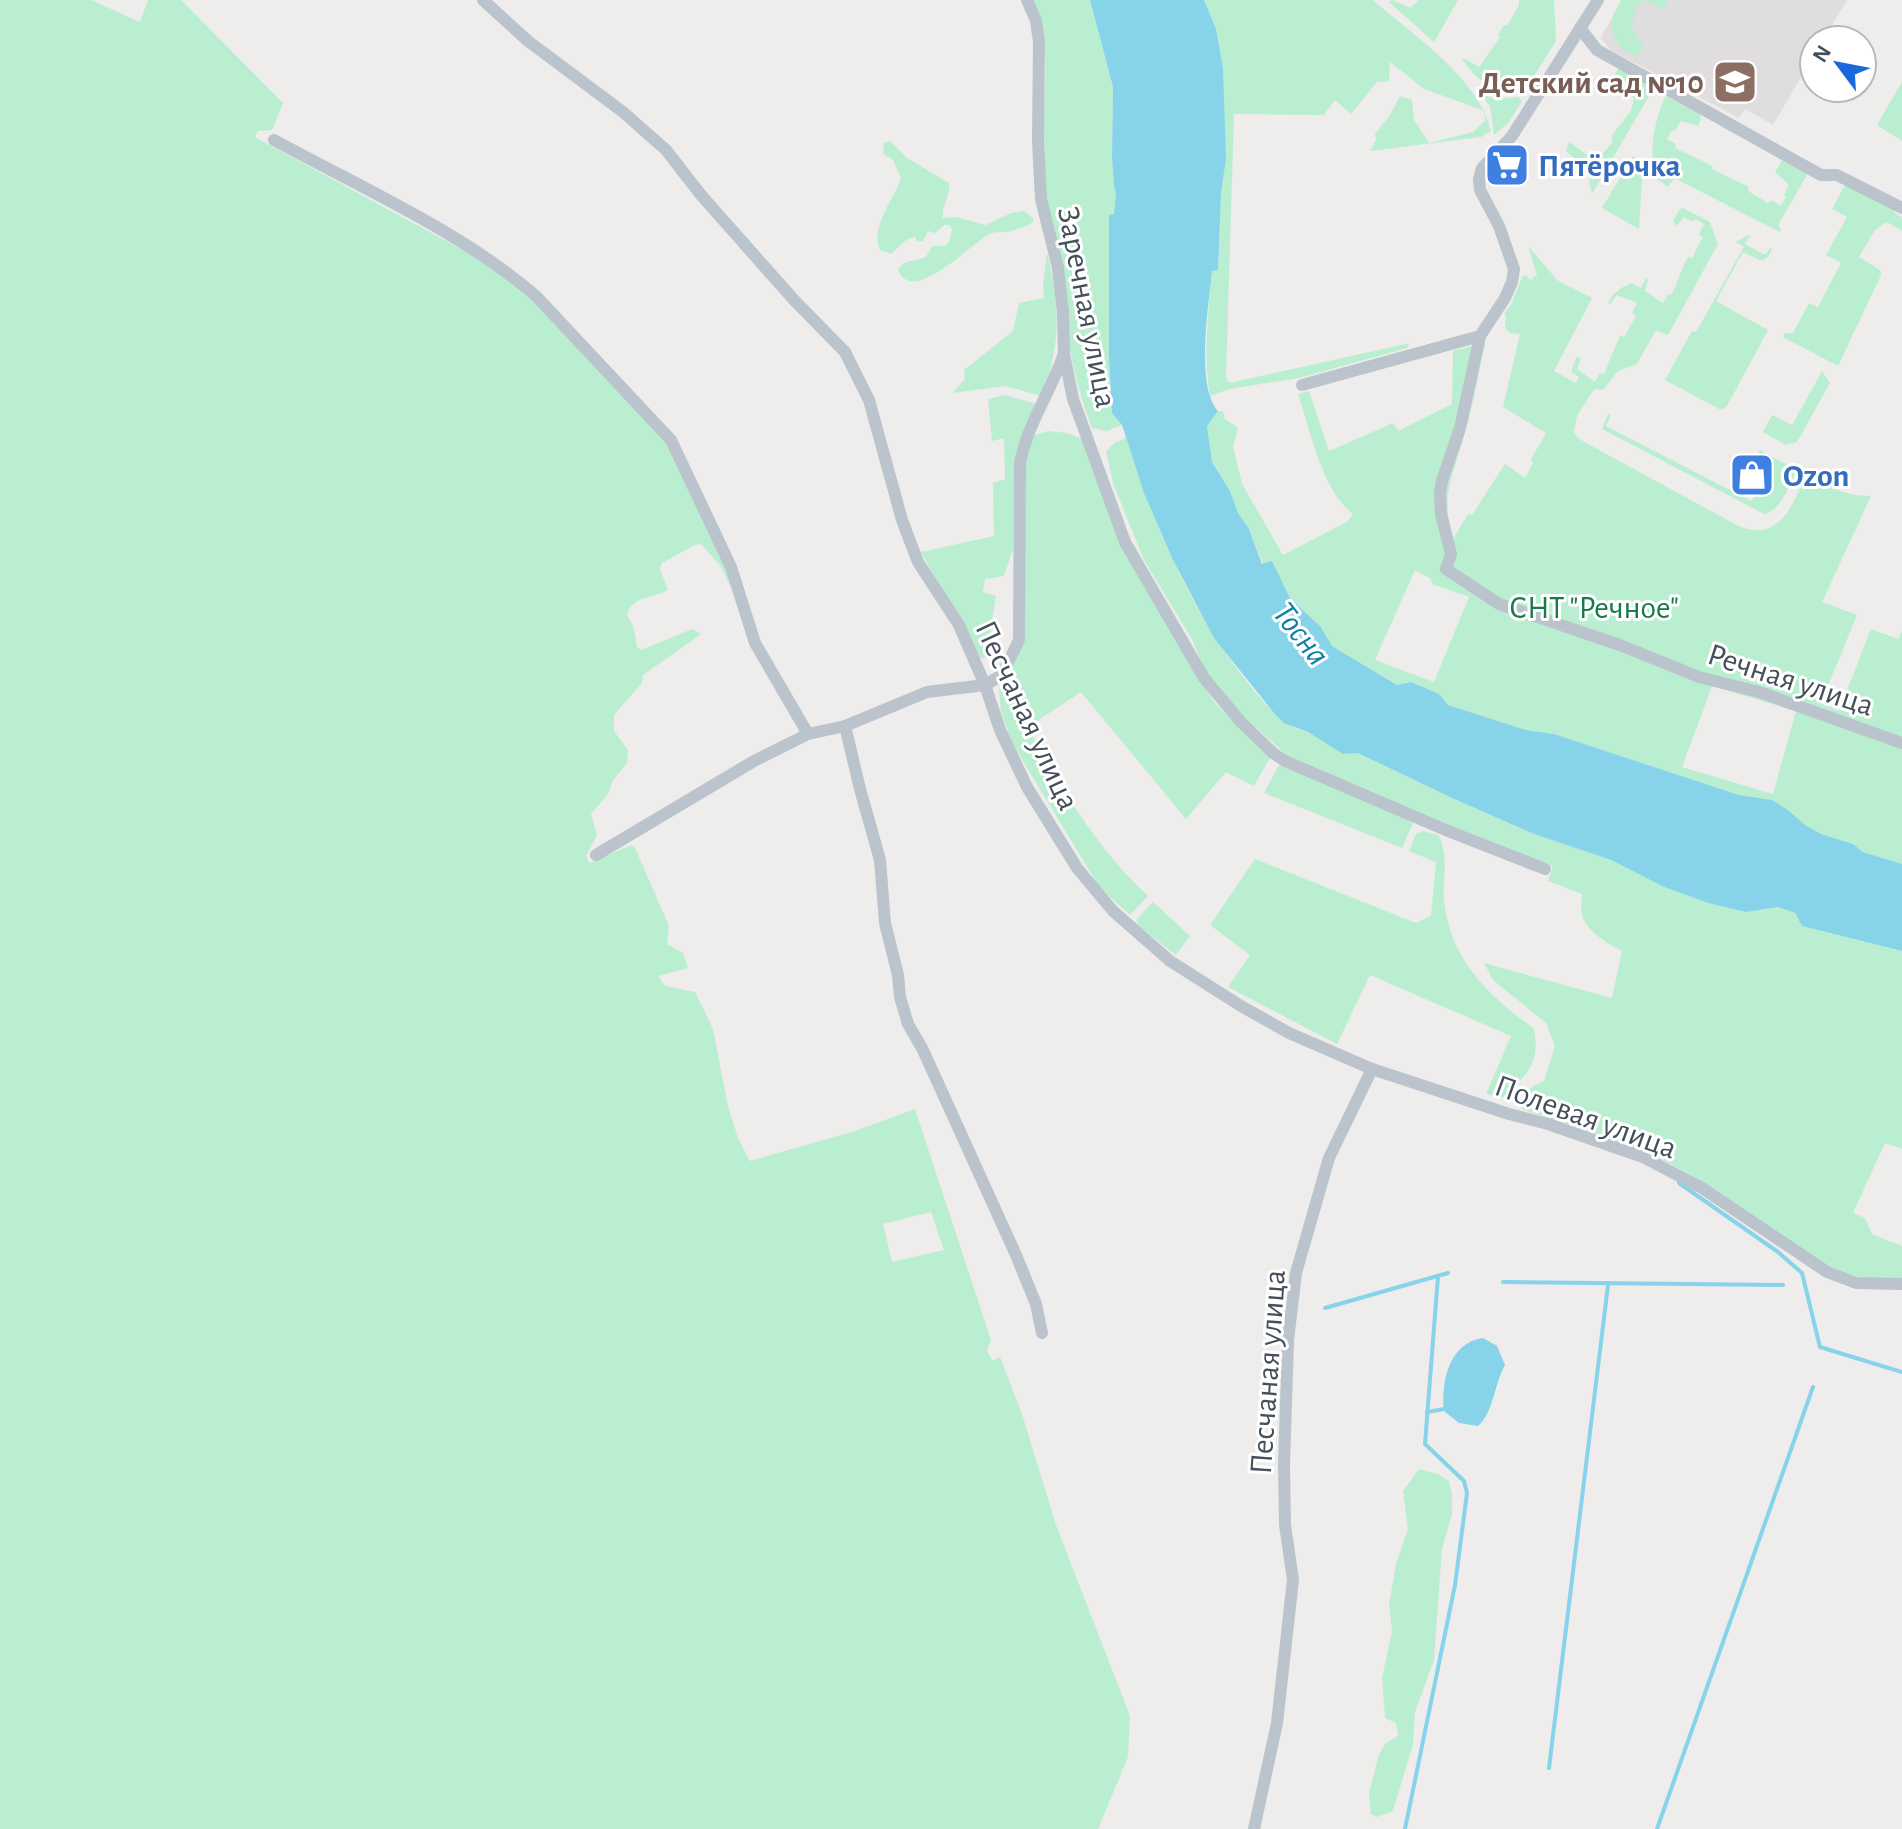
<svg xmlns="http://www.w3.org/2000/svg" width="1902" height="1829" font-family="'Alegreya Sans',sans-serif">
	<rect width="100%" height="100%" fill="#efecec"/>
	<path fill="#e0ddde" d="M1624,0H1847L1823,40H1814V55L1773,125L1745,109L1739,118L1612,51L1600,38Z"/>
	<g fill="#baeed0" fill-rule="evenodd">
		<path d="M0,0H91L140,22L148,0H181L283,103L272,130L258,131L255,137L494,267L533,298L666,440L726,557L735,596L720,565L701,544L695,545L662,563L660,569L668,590C652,599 633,595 627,615L634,628L637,647L641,650L692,629L701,634L643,675L642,683L614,715V731L628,750L627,763L613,780L608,794L591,814L597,835L586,856L589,863L632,845L636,850L669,926L667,944L683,953L688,968L658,976L665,986L695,992L713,1029L728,1106L738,1138L750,1161L855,1131L915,1109L991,1340L987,1351L993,1361L1000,1357L1022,1414L1056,1525L1130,1716L1128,1757L1098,1829H0ZM931,1212L944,1250L892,1262L883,1224Z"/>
		<path d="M1033,0H1090L1113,87L1112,158L1114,187L1116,193L1114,215L1109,216V357L1112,413L1122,425L1107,431L1092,428C1071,373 1064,318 1055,261C1050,227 1043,192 1042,157C1041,106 1055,48 1033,0Z"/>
		<path d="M1204,0H1373C1414,36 1477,76 1491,131L1481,137L1370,151L1376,140L1375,134L1390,115L1400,96L1412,100L1414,120L1429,143L1473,132L1485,121V111L1424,89L1390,62L1389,81L1377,82L1351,114L1335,100L1324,115L1234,114L1226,377L1229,383L1410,343L1407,348L1299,378L1229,389L1210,396C1203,354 1208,312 1212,270L1218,269L1221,193L1226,158Z"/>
		<path d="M1392,0L1411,8L1418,0H1458L1434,42L1389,2Z"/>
		<path d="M1519,0H1554L1556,41L1527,87C1493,90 1482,89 1461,57L1479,67L1500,37L1498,35L1504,25L1507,26L1519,5Z"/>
		<path d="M1621,0H1669L1662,10L1646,0L1636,6L1632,28L1644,48L1636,56C1621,51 1609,35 1612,19C1613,13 1619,6 1621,0Z"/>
		<path d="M1619,68L1649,85L1650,94L1592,194L1587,169L1566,151L1569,142L1596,161L1612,143V135L1631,111L1634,98L1612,80Z"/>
		<path d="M1902,82V141L1877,125Z"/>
		<path d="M1479,93L1494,99L1518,97L1522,101L1509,122L1494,135L1490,106Z"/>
		<path d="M1666,96L1700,114L1701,119L1698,126L1681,121L1675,131L1672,130L1667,139L1676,144L1675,148L1713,166L1712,169L1749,187L1748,191L1768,203L1771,200L1781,206L1786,196L1784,195L1789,185L1775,172L1783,159L1808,173L1778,225L1781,228L1780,232L1674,178L1668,187L1657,179C1647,159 1655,115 1666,96Z"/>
		<path d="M890,141L907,158L949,183C951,195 941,206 943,218L956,217L986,225L1011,213L1024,211L1034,219L1031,224C1023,227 1015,231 1007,232C1001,233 997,231 990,234C972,242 913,307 898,270C905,258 915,262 926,257L932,246H945L949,242L952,230L950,225H944L935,233L928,231L923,241L917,242L915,236L905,241L891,254L880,250C870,227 894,199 901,178L893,160L883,154L884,143Z"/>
		<path d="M1633,156L1643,162L1639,229L1602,208Z"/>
		<path d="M1845,185L1891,205L1895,213L1902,217V231L1887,222L1875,230L1859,257L1880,270L1881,275L1838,366L1783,337L1785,333H1793L1809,303L1818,307L1841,263L1826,255L1847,217L1832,209Z"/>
		<path d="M1683,208L1710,222L1718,244L1668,335L1656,330L1637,364L1618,371L1603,390L1594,389L1577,416L1574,432L1578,438L1588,444L1733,523C1773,544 1789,515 1803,482L1816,478C1835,490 1848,496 1871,496L1822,602L1857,615L1821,703L1839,711L1871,629L1898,639L1902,631V864L1863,852L1853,844L1821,834L1805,825L1788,810L1772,800L1739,795L1554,734L1526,730L1448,705L1439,694L1411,682L1397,685L1332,646L1316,622L1290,598L1272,561L1263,564L1248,527L1238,513L1230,491L1212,462L1207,426L1218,411H1223L1225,419L1238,428L1233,446L1242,484L1283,555L1347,522L1353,514C1321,489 1311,432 1298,394L1309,391L1329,451L1393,423L1398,431L1452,404L1453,351L1485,343C1479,372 1474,401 1466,429C1455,472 1439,493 1453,539L1468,514L1472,515L1505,464L1525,478L1533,463L1531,459L1546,433L1503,407L1520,334L1510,333L1505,328L1506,315L1504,314L1512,303L1522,277L1526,275L1530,280L1537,275L1528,246L1557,280L1592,298L1554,371L1576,383L1579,377L1571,372L1577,356L1581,358L1577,369L1595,382L1600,373L1604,374L1620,335L1624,337L1636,316L1632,313L1637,303L1617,295L1610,304L1608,303C1613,293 1620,288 1631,283L1641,288L1646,278L1648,280L1645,291L1663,303L1668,294L1671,295C1679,281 1680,271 1688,257L1692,258L1703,237L1699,235L1704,224L1695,219L1693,222L1684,217L1677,226L1673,221L1680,209ZM1415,570L1431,579L1432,584L1469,597L1434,682L1375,660ZM1712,686L1796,711L1773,794L1682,767Z"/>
		<path d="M1748,235H1750L1745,244L1763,254H1766L1770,248L1772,249L1768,257L1762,261L1743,252L1716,301L1768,330L1727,406L1721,410L1665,380L1692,331L1696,332L1744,247L1736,242Z"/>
		<path d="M1047,252C1060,305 1062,345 1041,396L1006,386L952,393L965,379L964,370L1013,331L1019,303L1044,298L1043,286Z"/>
		<path d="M1822,371L1830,383L1797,442L1786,445L1763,432L1772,415L1792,425Z"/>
		<path d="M1005,395L1037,404L1015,461L1013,549L1004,576L985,579L983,592L996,596L986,658H980L921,552L994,536L993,483L1005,479L1004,438L992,441L988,399Z"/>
		<path d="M1608,414L1611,415L1606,426L1751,501C1760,493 1767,479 1768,467L1755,460L1760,450L1793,468L1795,473C1788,487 1781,511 1764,514L1602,429Z"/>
		<path d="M1048,431L1067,433L1082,439L1134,564L1197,676L1215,703L1270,758L1254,786L1226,772L1186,819L1081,692L1028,727C1058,785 1099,851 1148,896L1130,915L1100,888L1012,743L1001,712L999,689L1019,647L1025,465L1032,436Z"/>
		<path d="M1126,438C1154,523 1187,603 1241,674C1256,693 1271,714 1292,726C1297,730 1304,730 1309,733C1328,741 1337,755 1358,753L1452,798L1534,834L1611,860L1664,887L1708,903L1746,912L1778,907L1795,913L1802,926L1902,951V1149L1885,1143L1853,1213L1865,1218L1872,1234L1902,1246V1280C1888,1279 1873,1280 1859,1277C1793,1261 1732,1195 1671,1164C1624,1141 1572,1126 1522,1109C1520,1093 1532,1086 1544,1081L1555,1046L1546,1023L1493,980L1484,963L1612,998L1622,951C1608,944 1586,931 1582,915C1580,909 1582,900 1582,894L1548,881L1553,866L1447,827L1289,757L1242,715L1205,672L1193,641L1144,560L1113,483L1106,451L1116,442Z"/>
		<path d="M1279,765L1384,806L1413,823L1402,848L1264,793Z"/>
		<path d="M1423,831L1438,835C1450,857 1442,878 1444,901C1452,963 1488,994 1534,1029C1541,1063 1526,1077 1501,1098L1486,1094L1511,1036L1370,975L1337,1044L1228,987L1250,955L1210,925L1255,859L1416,923L1431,916L1436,862L1409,851L1416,834Z"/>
		<path d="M1153,902L1190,936L1176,955L1139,926L1136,920Z"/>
		<path d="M1419,1469L1438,1474L1449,1481L1452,1494V1514L1442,1549L1434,1660L1415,1712L1413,1744L1393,1811L1377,1817L1371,1814L1369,1793L1379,1754L1386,1743L1398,1736L1396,1723L1385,1718L1382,1678L1392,1631L1389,1605L1396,1564L1408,1529L1403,1491Z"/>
	</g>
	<g fill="#87d3ea">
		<path d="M1090,0H1204L1216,29L1223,68L1226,159L1221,193L1218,270L1212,271C1209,304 1195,386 1218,411L1207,426L1212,462L1230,491L1238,513L1248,527L1262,564L1272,561L1290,598L1320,626L1332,646L1397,685L1411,682L1439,694L1448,705L1526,730L1554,734L1739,795L1772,800L1788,810L1805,825L1821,834L1853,844L1863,852L1902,864V951L1802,926L1795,913L1778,907L1746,912L1708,903L1664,887L1611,860L1534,834L1452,798L1358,753L1343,754L1308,732L1284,723L1274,713L1214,638L1173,560L1144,493L1122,425L1112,413L1109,357V215L1114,214L1116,193L1114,187L1112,158L1113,87Z"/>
		<path d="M1483,1338L1497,1346L1505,1365C1494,1384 1494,1412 1478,1426L1459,1423L1444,1411C1441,1381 1449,1343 1483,1338Z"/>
	</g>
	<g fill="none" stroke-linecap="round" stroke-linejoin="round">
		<g stroke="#87d3ea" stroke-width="4">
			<path d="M1679,1183L1778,1252L1802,1273L1820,1347L1902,1372"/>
			<path d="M1503,1282L1783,1285"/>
			<path d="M1325,1308L1448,1273"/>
			<path d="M1427,1412L1444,1409"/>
			<path d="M1549,1768L1608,1285"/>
			<path d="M1405,1829L1455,1585L1467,1493L1464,1481L1425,1444L1438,1276"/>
			<path d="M1657,1829L1813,1387"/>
		</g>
		<g stroke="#bbc3cc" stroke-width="12">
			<path d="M483,0L528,41L623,112L666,150L701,195L794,300L845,352L869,400L902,520L918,562L959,625L985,685L1000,730L1027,787L1077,868L1113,911L1170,961L1241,1006L1289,1033L1372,1069L1509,1114L1548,1124L1643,1157L1702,1188L1827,1272L1856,1283L1902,1284"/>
			<path d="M1027,0L1036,21L1039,42L1038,141L1041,199L1058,268L1063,313L1064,354L1073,399L1125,542L1204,678L1240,721L1273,753L1285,761L1448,831L1545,869"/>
			<path d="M1598,0L1512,136L1482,168L1479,179L1480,190L1499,226L1514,269L1512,282L1505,298L1480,336L1460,428L1442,481L1440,493L1441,514L1451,554L1446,569L1499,604L1620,645L1699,677L1759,692L1902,743"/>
			<path d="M1580,28L1597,50L1821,175H1837L1902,208"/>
			<path d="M274,140C360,187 462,232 536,296L671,440L731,567L755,643L808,734"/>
			<path d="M1302,385L1480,336"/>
			<path d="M845,726L860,789L880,860L885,923L898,975L900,997L908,1024L923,1050L1016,1255L1036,1304L1042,1333"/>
			<path d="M596,855L754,761L808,734L845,726L927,692L985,685L1002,675L1019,640L1020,463C1027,425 1050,393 1063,356"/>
			<path d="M1254,1829L1277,1723L1293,1580L1285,1525L1284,1465L1288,1340L1296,1273L1329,1158L1372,1069"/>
		</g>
	</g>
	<defs>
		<g id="school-square" transform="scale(2.3)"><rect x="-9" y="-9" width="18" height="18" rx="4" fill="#8d6e63" stroke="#fff"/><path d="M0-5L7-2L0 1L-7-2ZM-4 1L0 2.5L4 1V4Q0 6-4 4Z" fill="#fff"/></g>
		<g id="supermarket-square" transform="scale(2.3)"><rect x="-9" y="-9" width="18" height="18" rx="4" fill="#3f7fe0" stroke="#fff"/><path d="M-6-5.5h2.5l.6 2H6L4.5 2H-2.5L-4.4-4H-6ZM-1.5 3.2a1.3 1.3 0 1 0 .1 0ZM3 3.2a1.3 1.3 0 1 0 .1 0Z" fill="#fff"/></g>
		<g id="shop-square" transform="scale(2.3)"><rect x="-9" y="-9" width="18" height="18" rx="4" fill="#3f7fe0" stroke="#fff"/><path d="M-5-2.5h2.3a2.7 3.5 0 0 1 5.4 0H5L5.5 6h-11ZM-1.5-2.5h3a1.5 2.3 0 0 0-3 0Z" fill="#fff"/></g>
	</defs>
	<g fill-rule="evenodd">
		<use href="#school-square" x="1735" y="82"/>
		<use href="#supermarket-square" x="1507" y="165"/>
		<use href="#shop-square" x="1752" y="475"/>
	</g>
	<g text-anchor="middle" stroke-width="6" stroke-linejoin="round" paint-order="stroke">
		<g font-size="32" font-weight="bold" fill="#785e54" stroke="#fff" text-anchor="end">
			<text x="1704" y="93">Детский сад №10</text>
		</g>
		<g font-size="32" font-weight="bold" fill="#366cbe" stroke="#fff" text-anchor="start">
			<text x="1538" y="176">Пятёрочка</text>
			<text x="1783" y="486">Ozon</text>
		</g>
		<g font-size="32" fill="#454f5a" stroke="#fff">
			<text transform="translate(1088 307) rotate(79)" y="11">Заречная улица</text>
			<text transform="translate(1791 679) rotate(18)" y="11">Речная улица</text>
			<text transform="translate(1028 715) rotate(65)" y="11">Песчаная улица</text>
			<text transform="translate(1586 1116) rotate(20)" y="11">Полевая улица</text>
			<text transform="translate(1267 1372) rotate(-86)" y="11">Песчаная улица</text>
		</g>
		<g font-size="32" fill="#177a4b" stroke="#fff">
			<text x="1594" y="618">СНТ "Речное"</text>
		</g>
		<g font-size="34" font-style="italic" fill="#0d80a4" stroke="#fff">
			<text transform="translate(1302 633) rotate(52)" y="12">Тосна</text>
		</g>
	</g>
	<g transform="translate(1838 64) rotate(302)"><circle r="38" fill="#ffffff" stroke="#b5b9bd" stroke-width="2"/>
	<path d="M0-6L14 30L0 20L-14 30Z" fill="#1a68db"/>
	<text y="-12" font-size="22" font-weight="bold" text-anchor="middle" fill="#454f5a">N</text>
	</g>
</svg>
